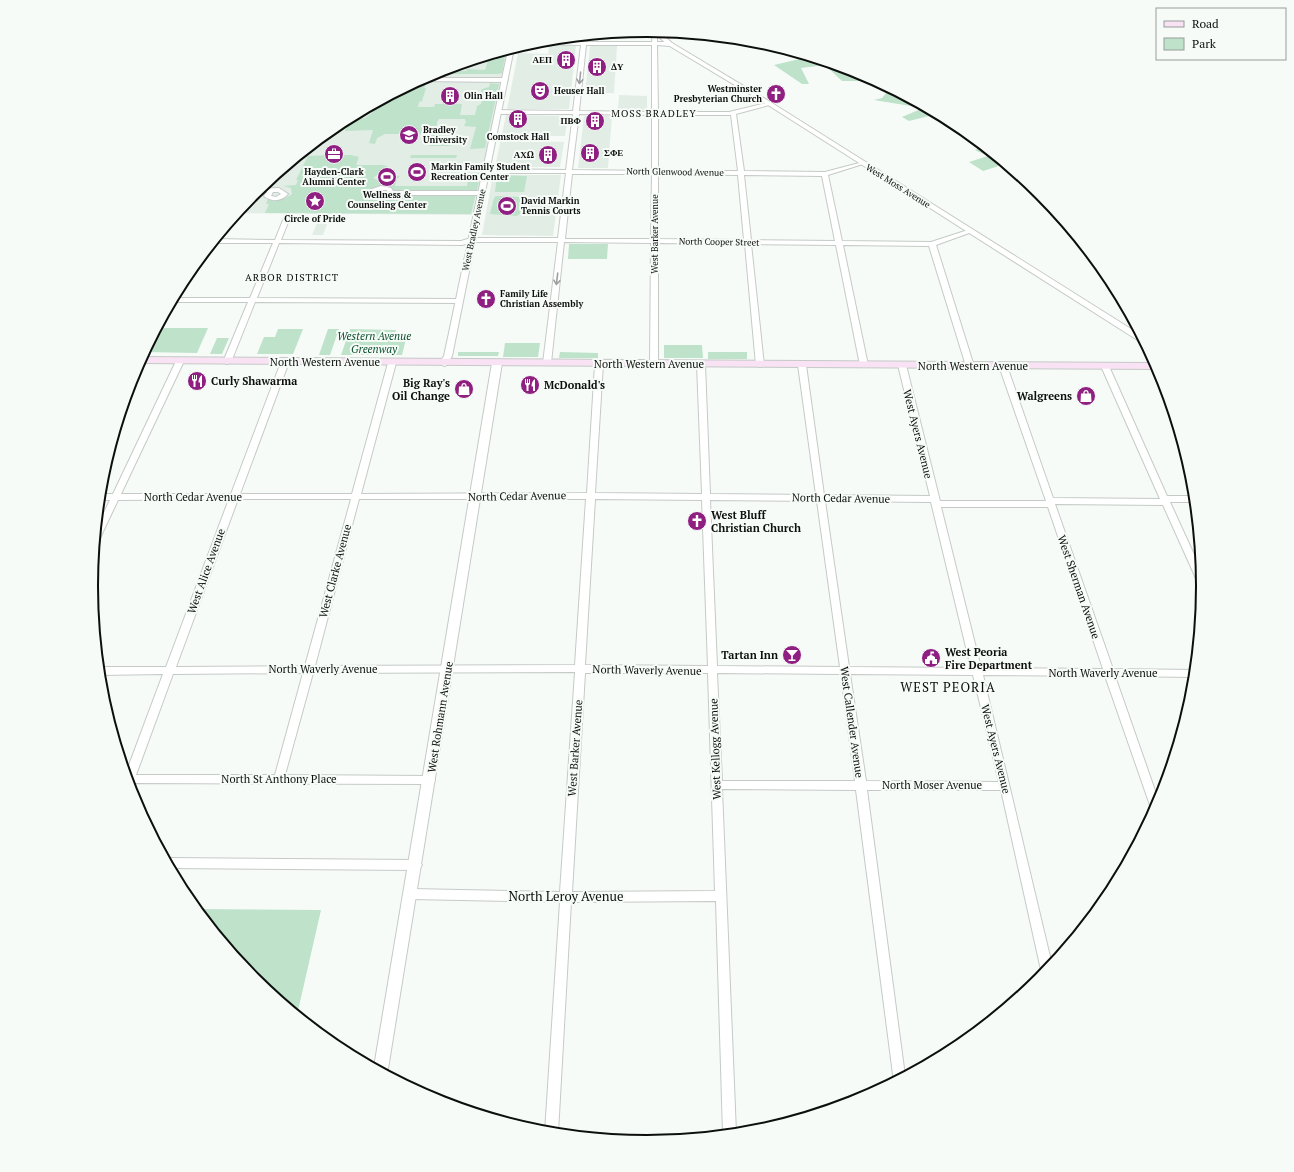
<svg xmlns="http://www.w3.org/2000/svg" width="1294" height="1172" font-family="'PT Serif',serif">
	<rect width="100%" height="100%" fill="#f6fbf7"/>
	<g fill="#e2ede6">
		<path d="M549,45L576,46L569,109H507L518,53L548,54Z"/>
		<path d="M590,46H617L614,93H585Z"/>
		<path d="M511,49L477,215L237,213L254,193L338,124L434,72Z"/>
		<path d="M619,95L647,96V110H618Z"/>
		<path d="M506,115L568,116L565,136H532L531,141L564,142L560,167H495Z"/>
		<path d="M584,116H612L608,168H578Z"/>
		<path d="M493,175H561L553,236L482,235Z"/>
		<path d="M320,216H330L323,235H312Z"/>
	</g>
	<g fill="#bee2ca">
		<path d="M506,50L502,73L499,74H431L456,66L458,71H466L467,69L485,70L488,60H496V57L494,56Z"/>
		<path d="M808,57L860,72L956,124L973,138L967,140L929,116L909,121L902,117L923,108L874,100L882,98L887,92L866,81H842L825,65L801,68L809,84H802L774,65Z"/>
		<path d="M414,83H426L424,88H426L422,101L419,102L418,107H434L435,104H443L444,101H448V103L462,104L460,115H475L477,106L481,104L483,97L477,96L478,93H481L482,89L489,87L490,83L499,84L485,148L470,149L476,127L464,126L466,122L465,119H439L437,122V129L434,131L441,132L438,144H451L450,146H429L431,139H423L428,138V135L424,134H385L377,138L375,144L369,143L373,130L345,131L348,120L365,118L373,112L370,109L372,106Z"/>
		<path d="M983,146L1005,164L983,171L969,162L988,156L975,150Z"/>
		<path d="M330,155V157H336L337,155H351L359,157L356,165H384L388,167L373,178L387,184L397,176H400L397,179L395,186H467L469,173H481L471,214L265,213L269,204H266L268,199H284L292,194L291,188L283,186L296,185L298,180H296L308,156Z"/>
		<path d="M411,155H457L456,158H410Z"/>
		<path d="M500,175L527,176L524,192H495L497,176Z"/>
		<path d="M496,196L523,197L520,214L517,216L490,214L494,198Z"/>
		<path d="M569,244H608L607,259H568Z"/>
		<path d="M157,328H208L197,353L145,352Z"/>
		<path d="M278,329H303L293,354H257L264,337H275Z"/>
		<path d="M328,329H339L330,355H319Z"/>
		<path d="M350,329L396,330L394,338L406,339L402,355H341Z"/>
		<path d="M217,338H229L222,354H210Z"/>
		<path d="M505,343H540L538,357H503Z"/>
		<path d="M664,345H702L703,358H664Z"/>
		<path d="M458,352H499L498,356H458Z"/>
		<path d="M560,352L598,353V358H559Z"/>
		<rect x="708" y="352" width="39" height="7"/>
		<path d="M197,909L321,910L297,1015L254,979Z"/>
	</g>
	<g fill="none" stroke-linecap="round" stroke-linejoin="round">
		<g stroke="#c5cac7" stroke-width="2">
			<g id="minor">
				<path d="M653,31H657V42H670L673,44L670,46L657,45L658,112H729L770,102L773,104L736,114L744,171L825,172L863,162V164L828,175L842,241L931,242L968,230H972V232L936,245L974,366L973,368H967L966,366L929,246L843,245L868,365L864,367L860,365L836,245L751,244L764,365L760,367L756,365L745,244L658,243V365L654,367L650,365L651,243L564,242L551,363L547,365L543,363L558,242H472L462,245L279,243L257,298L459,299L462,301L459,303L255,302L231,362L227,364L223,362L248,302H171L174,298H250L273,243H213L216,239L275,240L285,215L288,213L291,215L281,240L461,241L471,238H558L566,173H486L483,171L486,169L566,170L573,114H498L495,112L498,110L573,111L581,45L529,44L536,42H652ZM586,45H652V112L579,111ZM579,114L652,115V171L572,170ZM658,115H731L738,171H658ZM572,174H652L651,239H565ZM658,174L738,175L744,240L658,239ZM744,175L822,176L835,241L751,240Z"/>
				<path d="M423,78H505L508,80L505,82L418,81Z"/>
				<path d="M381,186L391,188L393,191H481L484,193L481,195H393C385,200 378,200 370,197L368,193L372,189ZM379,190H387L388,193L382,196L375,195V193Z"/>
				<path d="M279,188L288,194C282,201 273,202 265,197L264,196L267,192H254L258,189ZM273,192H278L281,194L276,197L271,196Z"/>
				<path d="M177,359H183L184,361L121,494H231L281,362L285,360L289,362L240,494H352L388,363L392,361L396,363L361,494L587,493L595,364L599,362L603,364L595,493L702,494L697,364L701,362L705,364L710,494L816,495L798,365L802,363L806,365L824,495L930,496L898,365L902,363L906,365L940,501H1046L999,366L1003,364L1007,366L1053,498L1160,499L1101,366L1102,364H1108L1167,496H1194V502H1170L1202,572L1203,588L1199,585L1163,505L1055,504L1113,669L1195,670L1194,677L1115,676L1159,802L1154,812L1152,811L1105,676L983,675L1052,965L1044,974L1041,970L1001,790H867L905,1076L894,1082L856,790L722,789L736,1133L723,1134L716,901L571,902L558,1133L545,1132L560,902L411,899L407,898L405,894L407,890L411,889L560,892L575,672L313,673L285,775L430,776L434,777L435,780L434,783L430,784L132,783L129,785L126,773L163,674L100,675L99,667H166L229,499L118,500L100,538L99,540L95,541L97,527L110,500H100V494H113ZM238,499H351L305,666L176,667ZM359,499H586L575,665L315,666ZM595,499L702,500L708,666L585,665ZM710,500L817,501L840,667L717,666ZM825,501L931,502L971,668L849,667ZM941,507H1048L1103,669L981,668ZM303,673L275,775H136L173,674ZM585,673H708L715,891L572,892ZM717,673L841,674L855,781H722ZM850,674L973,675L999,782L866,781Z"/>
				<path d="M168,858L416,860L420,862L422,865L420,868L416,870L170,868L166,859Z"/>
			</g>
		</g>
		<g stroke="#c5cac7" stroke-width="2">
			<g id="tertiary">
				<path d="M652,31H659L672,43L772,103L1139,334L1144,341H1139L768,105L668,45Z"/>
				<path d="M514,48L452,356L447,365L444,366L439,363L444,356L450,328L508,50Z"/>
				<path d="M497,360L502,363L387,1075L374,1067L492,363Z"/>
			</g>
		</g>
		<g stroke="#c5cac7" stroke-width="2">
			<path id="secondary" d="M142,357L1155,363L1158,369L139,363Z"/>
		</g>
		<use href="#minor" fill="#fff" fill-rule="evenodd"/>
		<use href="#tertiary" fill="#fff" fill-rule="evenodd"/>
		<use href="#secondary" fill="#f8e2f4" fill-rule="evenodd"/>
	</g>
	<defs><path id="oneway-shaft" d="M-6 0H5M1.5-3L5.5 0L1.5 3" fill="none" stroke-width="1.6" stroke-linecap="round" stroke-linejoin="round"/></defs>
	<g stroke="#9e9f9e">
		<use href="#oneway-shaft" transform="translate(580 78) rotate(96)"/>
		<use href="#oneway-shaft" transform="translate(557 279) rotate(97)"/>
	</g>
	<defs>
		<g id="building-disc" transform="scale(1)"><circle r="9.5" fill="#8f1f81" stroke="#f6fbf7"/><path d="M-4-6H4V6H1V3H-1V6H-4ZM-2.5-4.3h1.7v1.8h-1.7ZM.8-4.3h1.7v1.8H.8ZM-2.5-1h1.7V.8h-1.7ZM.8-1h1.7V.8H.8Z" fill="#fff"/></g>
		<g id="theatre-disc" transform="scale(1)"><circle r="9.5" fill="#8f1f81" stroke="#f6fbf7"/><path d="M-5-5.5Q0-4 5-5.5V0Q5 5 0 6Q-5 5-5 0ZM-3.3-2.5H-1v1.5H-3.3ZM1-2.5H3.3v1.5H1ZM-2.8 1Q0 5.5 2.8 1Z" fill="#fff"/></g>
		<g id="church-disc" transform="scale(1)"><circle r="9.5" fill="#8f1f81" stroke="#f6fbf7"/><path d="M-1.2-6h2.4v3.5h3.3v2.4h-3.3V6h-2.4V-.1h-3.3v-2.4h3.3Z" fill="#fff"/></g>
		<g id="university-disc" transform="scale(1)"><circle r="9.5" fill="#8f1f81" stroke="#f6fbf7"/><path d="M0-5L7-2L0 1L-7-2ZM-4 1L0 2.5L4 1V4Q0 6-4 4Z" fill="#fff"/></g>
		<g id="office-disc" transform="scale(1)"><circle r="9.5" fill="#8f1f81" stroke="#f6fbf7"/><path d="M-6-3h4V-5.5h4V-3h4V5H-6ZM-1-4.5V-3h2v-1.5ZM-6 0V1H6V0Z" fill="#fff"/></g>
		<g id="stadium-disc" transform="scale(1)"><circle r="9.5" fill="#8f1f81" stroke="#f6fbf7"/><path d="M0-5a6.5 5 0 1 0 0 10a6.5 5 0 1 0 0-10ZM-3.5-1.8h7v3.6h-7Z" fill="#fff"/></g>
		<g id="sight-disc" transform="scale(1)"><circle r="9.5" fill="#8f1f81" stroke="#f6fbf7"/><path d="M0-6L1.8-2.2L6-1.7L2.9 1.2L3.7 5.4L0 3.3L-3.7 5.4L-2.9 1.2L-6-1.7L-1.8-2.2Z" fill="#fff"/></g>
		<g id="restaurant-disc" transform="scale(1)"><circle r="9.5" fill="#8f1f81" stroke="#f6fbf7"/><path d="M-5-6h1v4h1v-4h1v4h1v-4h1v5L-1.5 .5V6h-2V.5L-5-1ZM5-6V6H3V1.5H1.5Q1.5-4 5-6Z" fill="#fff"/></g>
		<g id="shop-disc" transform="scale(1)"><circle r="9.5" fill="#8f1f81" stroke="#f6fbf7"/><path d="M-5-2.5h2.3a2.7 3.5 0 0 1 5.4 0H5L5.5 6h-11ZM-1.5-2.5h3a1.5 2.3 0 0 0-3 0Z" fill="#fff"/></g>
		<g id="bar-disc" transform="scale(1)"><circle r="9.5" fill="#8f1f81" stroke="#f6fbf7"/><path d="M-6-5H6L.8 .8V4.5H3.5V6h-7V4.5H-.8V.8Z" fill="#fff"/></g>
		<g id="civic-disc" transform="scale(1)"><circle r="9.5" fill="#8f1f81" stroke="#f6fbf7"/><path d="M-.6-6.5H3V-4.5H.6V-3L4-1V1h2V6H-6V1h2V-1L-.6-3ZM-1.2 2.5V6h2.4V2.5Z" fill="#fff"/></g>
	</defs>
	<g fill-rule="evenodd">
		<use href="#building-disc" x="566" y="60"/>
		<use href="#building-disc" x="597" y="67"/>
		<use href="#theatre-disc" x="540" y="91"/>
		<use href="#church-disc" x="776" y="94"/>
		<use href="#building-disc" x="450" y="96"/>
		<use href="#building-disc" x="518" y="119"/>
		<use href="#building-disc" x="595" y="121"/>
		<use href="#university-disc" x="409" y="135"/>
		<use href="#building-disc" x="590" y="153"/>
		<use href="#office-disc" x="334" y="154"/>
		<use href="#building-disc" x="548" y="155"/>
		<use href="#stadium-disc" x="417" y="172"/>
		<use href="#stadium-disc" x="387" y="177"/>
		<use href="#sight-disc" x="315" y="201"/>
		<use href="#stadium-disc" x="507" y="206"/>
		<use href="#church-disc" x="486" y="299"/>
		<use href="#restaurant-disc" x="197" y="381"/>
		<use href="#restaurant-disc" x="530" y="385"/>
		<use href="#shop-disc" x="464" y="389"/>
		<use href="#shop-disc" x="1086" y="396"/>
		<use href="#church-disc" x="697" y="521"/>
		<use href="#bar-disc" x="792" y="655"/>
		<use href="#civic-disc" x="931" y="658"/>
	</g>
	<g text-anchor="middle" stroke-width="4" stroke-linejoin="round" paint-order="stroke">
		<g font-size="9" font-weight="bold" fill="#0d0f0d" stroke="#f6fbf7" text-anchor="start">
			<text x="552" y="63" text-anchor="end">ΑΕΠ</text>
			<text x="611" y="70">ΔΥ</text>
			<text x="762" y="92" text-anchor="end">Westminster<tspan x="762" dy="10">Presbyterian Church</tspan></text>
			<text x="554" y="94">Heuser Hall</text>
			<text x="464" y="99">Olin Hall</text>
			<text x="581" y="124" text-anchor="end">ΠΒΦ</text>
			<text x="423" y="133">Bradley<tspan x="423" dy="10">University</tspan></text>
			<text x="518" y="140" text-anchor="middle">Comstock Hall</text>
			<text x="604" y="156">ΣΦΕ</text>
			<text x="534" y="158" text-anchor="end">ΑΧΩ</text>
			<text x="431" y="170">Markin Family Student<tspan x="431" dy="10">Recreation Center</tspan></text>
			<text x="334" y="175" text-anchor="middle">Hayden-Clark<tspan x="334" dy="10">Alumni Center</tspan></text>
			<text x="387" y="198" text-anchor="middle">Wellness &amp;<tspan x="387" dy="10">Counseling Center</tspan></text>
			<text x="521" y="204">David Markin<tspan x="521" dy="10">Tennis Courts</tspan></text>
			<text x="315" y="222" text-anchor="middle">Circle of Pride</text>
			<text x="500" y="297">Family Life<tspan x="500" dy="10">Christian Assembly</tspan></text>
		</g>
		<g font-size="9" fill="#0d0f0d" stroke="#f6fbf7">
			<text transform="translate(675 172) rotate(1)" y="3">North Glenwood Avenue</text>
			<text transform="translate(898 186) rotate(32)" y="3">West Moss Avenue</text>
			<text transform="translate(474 230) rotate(-78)" y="3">West Bradley Avenue</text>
			<text transform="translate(655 234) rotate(-90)" y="3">West Barker Avenue</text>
			<text transform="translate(719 242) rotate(1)" y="3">North Cooper Street</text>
		</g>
		<g font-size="10" letter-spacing="1" fill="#0d0f0d" stroke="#f6fbf7">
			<text x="654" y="117">MOSS BRADLEY</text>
			<text x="292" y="281">ARBOR DISTRICT</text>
		</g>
		<g font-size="11" font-style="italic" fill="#0b4e2e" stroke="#f6fbf7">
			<text x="374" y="340">Western Avenue<tspan x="374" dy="13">Greenway</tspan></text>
		</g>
		<g font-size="11" fill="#0d0f0d" stroke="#f6fbf7">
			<text x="325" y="366">North Western Avenue</text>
			<text x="649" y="368">North Western Avenue</text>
			<text x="973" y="370">North Western Avenue</text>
			<text transform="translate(918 434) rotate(76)" y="4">West Ayers Avenue</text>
			<text transform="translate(517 496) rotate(-1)" y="4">North Cedar Avenue</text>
			<text x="193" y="501">North Cedar Avenue</text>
			<text transform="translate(841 498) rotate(1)" y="4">North Cedar Avenue</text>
			<text transform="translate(206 571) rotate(-70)" y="4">West Alice Avenue</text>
			<text transform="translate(335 571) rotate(-75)" y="4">West Clarke Avenue</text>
			<text transform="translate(1079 587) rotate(71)" y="4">West Sherman Avenue</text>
			<text x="323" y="673">North Waverly Avenue</text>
			<text transform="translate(647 670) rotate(1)" y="4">North Waverly Avenue</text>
			<text x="1103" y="677">North Waverly Avenue</text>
			<text transform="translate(440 717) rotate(-81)" y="4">West Rohmann Avenue</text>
			<text transform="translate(852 722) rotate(82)" y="4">West Callender Avenue</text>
			<text transform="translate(575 748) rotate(-86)" y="4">West Barker Avenue</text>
			<text transform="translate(715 749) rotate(-92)" y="4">West Kellogg Avenue</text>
			<text transform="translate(996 749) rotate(76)" y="4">West Ayers Avenue</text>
			<text x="279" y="783">North St Anthony Place</text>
			<text x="932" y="789">North Moser Avenue</text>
		</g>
		<g font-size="11" font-weight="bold" fill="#0d0f0d" stroke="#f6fbf7" text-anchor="start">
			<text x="211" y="385">Curly Shawarma</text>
			<text x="450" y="387" text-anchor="end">Big Ray's<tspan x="450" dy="13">Oil Change</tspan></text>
			<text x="544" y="389">McDonald's</text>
			<text x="1072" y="400" text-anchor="end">Walgreens</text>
			<text x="711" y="519">West Bluff<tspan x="711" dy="13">Christian Church</tspan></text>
			<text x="945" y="656">West Peoria<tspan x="945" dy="13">Fire Department</tspan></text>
			<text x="778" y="659" text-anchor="end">Tartan Inn</text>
		</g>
		<g font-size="13" letter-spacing="1" fill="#0d0f0d" stroke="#f6fbf7">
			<text x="948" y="692">WEST PEORIA</text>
		</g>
		<g font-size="13" fill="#0d0f0d" stroke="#f6fbf7">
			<text x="566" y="901">North Leroy Avenue</text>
		</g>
	</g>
	<path d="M0 0H1294V1172H0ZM98 586a549 549 0 1 1 1098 0a549 549 0 1 1-1098 0Z" fill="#f6fbf7" fill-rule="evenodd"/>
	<path fill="none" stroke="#0d0f0d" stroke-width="2" d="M98 586a549 549 0 1 1 1098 0a549 549 0 1 1-1098 0Z"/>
	<rect x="1156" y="8" width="130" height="52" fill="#f6fbf7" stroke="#999d99"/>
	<rect x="1164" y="21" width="20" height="6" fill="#f8e2f4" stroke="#999d99"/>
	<text x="1192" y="28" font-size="12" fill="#0d0f0d">Road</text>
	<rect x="1164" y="38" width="20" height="12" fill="#bee2ca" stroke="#999d99"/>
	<text x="1192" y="48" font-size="12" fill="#0d0f0d">Park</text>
</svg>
